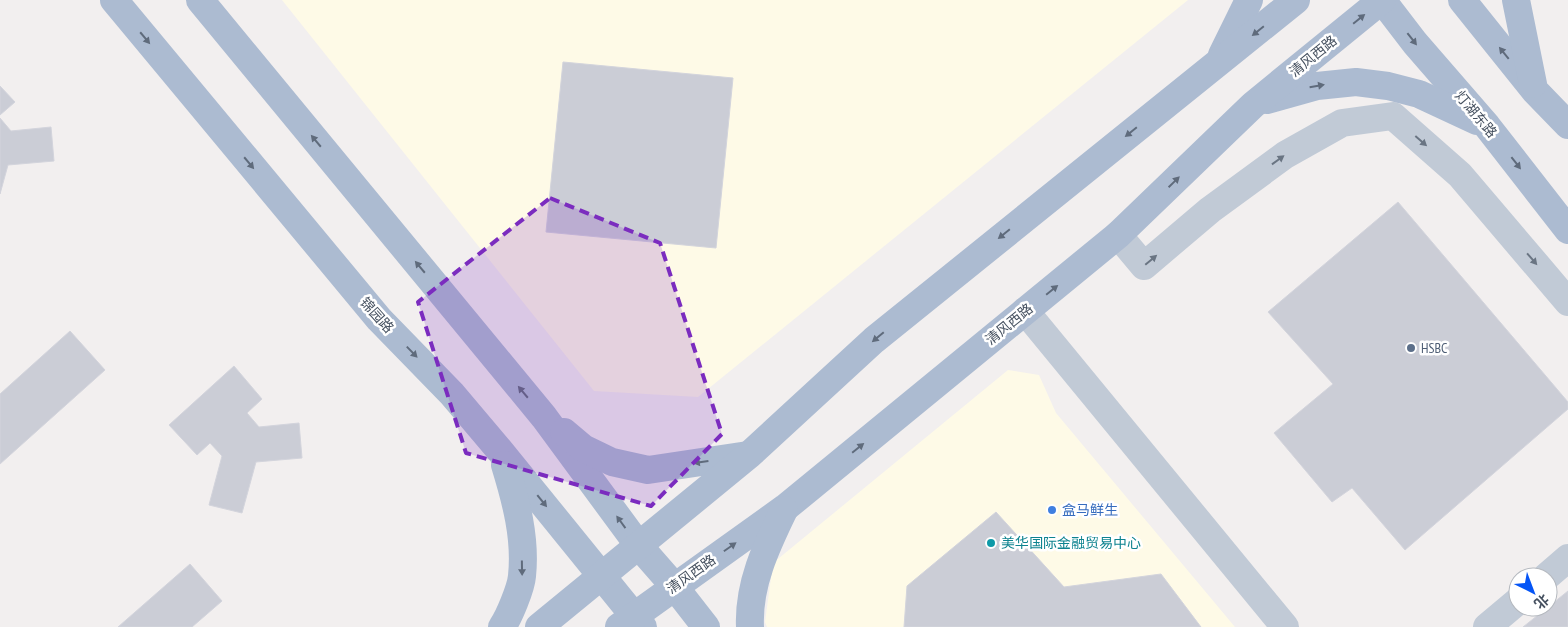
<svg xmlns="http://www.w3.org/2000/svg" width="1568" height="627" font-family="'PT Sans Narrow','Noto Sans SC',sans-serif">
	<rect width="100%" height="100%" fill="#f2efef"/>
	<g fill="#fefae7">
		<path d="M282,0H1188L698,397L594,391Z"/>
		<path d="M1008,370L1039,375L1056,413L1235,627H767L765,622L773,563Z"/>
	</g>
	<g fill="#cbcdd6" stroke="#d3d4dc">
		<path d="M563,62L733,78L716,248L546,232Z"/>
		<path d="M0,86L15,102L0,115Z"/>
		<path d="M0,118L11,131L51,127L54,161L8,165L0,194Z"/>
		<path d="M1398,202L1568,402V409L1405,550L1352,488L1332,502L1274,433L1333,384L1268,312Z"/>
		<path d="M70,331L105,370L0,464V394Z"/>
		<path d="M234,366L262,399L247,413L259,427L299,423L302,458L256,462L242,513L209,505L222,456L210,443L197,455L169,425Z"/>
		<path d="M996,512L1064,587L1161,574L1201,627H904L907,586Z"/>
		<path d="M190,564L222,601L192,627H118Z"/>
		<path d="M1568,591V627H1523Z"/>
	</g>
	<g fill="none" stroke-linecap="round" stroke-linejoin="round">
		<g stroke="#c1cad6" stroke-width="28">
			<path d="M1118,235L1144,266L1210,210L1285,155L1342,123L1393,116L1460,175L1568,302"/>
			<path d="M1025,311L1285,627"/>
			<path d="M1546,577L1568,558"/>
			<path d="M1487,627L1518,601"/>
		</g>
		<g stroke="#acbbd1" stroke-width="28">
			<path d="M114,0L379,319L452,394L501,452L643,627"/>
			<path d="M200,0L544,417L639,546L674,586L706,627"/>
			<path d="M1382,0L1415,43L1487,126L1568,230"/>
			<path d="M1462,0L1535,91L1568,125"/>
			<path d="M1516,0L1533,84"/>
			<path d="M1222,55L1249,0"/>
			<path d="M1267,100L1317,86L1356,82L1388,86L1419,94L1477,121"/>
			<path d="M564,432L583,448L612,462L648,470L748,455"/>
			<path d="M502,627C509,617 521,588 522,576C526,538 516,501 505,465"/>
			<path d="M539,627L749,455L874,340L1296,0"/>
			<path d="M619,627L785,508L1118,235L1253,105L1382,0"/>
			<path d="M750,627C748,585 766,547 784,510"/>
		</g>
	</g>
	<defs><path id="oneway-solid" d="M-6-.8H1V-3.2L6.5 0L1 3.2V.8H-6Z" transform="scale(1.25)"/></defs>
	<g fill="#5f6b7c">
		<use href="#oneway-solid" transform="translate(1359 19) rotate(-39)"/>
		<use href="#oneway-solid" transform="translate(1258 31) rotate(141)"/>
		<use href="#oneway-solid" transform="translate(145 38) rotate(50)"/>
		<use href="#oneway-solid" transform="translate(1412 39) rotate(52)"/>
		<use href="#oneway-solid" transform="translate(1504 53) rotate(-129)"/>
		<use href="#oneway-solid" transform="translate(1317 86) rotate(-10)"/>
		<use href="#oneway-solid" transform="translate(1131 132) rotate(141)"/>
		<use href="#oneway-solid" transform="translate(316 141) rotate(-130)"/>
		<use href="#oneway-solid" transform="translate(249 163) rotate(50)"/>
		<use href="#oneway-solid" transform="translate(1516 163) rotate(52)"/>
		<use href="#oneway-solid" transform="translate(1174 182) rotate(-44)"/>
		<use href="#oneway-solid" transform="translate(1004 234) rotate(141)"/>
		<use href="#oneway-solid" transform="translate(420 267) rotate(-130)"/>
		<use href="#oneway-solid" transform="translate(1052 290) rotate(-39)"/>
		<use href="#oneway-solid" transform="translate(878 337) rotate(140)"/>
		<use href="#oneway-solid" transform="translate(412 352) rotate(46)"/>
		<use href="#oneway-solid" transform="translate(523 392) rotate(-130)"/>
		<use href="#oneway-solid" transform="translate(858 448) rotate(-39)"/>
		<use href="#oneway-solid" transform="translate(701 462) rotate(172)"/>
		<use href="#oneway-solid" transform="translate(542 501) rotate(51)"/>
		<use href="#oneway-solid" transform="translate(621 522) rotate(-126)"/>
		<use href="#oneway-solid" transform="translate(730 547) rotate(-35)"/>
		<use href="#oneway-solid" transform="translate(522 568) rotate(89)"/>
	</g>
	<g fill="#6a7583">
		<use href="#oneway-solid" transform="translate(1421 141) rotate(41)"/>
		<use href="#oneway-solid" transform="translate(1278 160) rotate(-36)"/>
		<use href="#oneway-solid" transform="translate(1532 259) rotate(49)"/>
		<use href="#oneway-solid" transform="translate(1151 260) rotate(-40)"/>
	</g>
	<path fill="#7b2cbf" fill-opacity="0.2" stroke="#7b2cbf" stroke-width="4" stroke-dasharray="10 6" stroke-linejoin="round" d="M550,198L660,243L722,434L651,506L466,453L418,302Z"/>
	<circle fill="#5c6f8a" stroke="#fff" stroke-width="2" cx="1411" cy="348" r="5"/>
	<circle fill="#3f7fe0" stroke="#fff" stroke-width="2" cx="1052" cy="510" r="5"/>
	<circle fill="#0f9aa8" stroke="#fff" stroke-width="2" cx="991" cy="543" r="5"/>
	<g text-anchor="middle" stroke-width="5" stroke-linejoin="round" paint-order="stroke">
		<g font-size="14" fill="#45505f" stroke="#fff">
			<text transform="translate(1313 56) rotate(-39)" y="5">清风西路</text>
			<text transform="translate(1476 114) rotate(50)" y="5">灯湖东路</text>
			<text transform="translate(377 315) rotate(48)" y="5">锦园路</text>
			<text transform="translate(1009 324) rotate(-39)" y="5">清风西路</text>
			<text transform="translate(691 574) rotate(-35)" y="5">清风西路</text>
		</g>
		<g font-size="14" fill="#4e5e75" stroke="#fff" text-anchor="start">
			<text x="1421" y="353">HSBC</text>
		</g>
		<g font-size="14" fill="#366cbe" stroke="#fff" text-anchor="start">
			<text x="1062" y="515">盒马鲜生</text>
		</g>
		<g font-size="14" fill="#0d838f" stroke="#fff" text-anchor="start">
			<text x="1001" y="548">美华国际金融贸易中心</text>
		</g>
	</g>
	<g transform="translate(1533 592) rotate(138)"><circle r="24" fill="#ffffff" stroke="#b5b9bf"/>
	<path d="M0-4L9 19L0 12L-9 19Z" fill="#0555f6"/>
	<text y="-8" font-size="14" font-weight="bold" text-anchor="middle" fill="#45505f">北</text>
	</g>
</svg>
